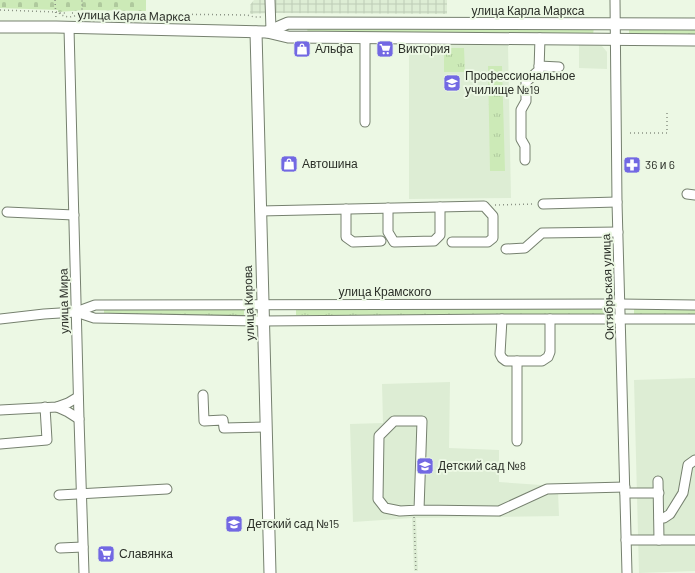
<svg xmlns="http://www.w3.org/2000/svg" width="695" height="573" font-family="Barlow,sans-serif">
	<defs>
		<pattern id="industrial-grid" width="8" height="8" patternUnits="userSpaceOnUse"><rect width="8" height="8" fill="#ddedd4"/><path d="M0 4h8M4 0v8" fill="none" stroke="#beccb6"/></pattern>
		<pattern id="grass-tufts" width="24" height="20" patternUnits="userSpaceOnUse"><rect width="24" height="20" fill="#cceab7"/><path d="M3 7l-1-3M5 7V3M7 7l1-3M15 17l-1-3M17 17v-4M19 17l1-3" fill="none" stroke="#afc99d"/></pattern>
		<pattern id="cemetery-stones" width="16" height="16" patternUnits="userSpaceOnUse"><rect width="16" height="16" fill="#cceab7"/><path d="M2 7V4a2 2 0 0 1 4 0v3zM10 15v-3a2 2 0 0 1 4 0v3z" fill="#afc99d"/></pattern>
	</defs>
	<rect width="100%" height="100%" fill="#ecf8e4"/>
	<g fill="#ddedd4">
		<path d="M409,44L508,45L511,198L409,199Z"/>
		<path d="M579,45L602,46L607,52V69L579,68Z"/>
		<path d="M695,378V571L639,573L634,380Z"/>
		<path d="M450,382L449,448L499,450V482L556,486L558,491L559,516L416,518L418,571H414L412,518L353,522L350,424L383,423L382,384Z"/>
	</g>
	<path fill="url(#industrial-grid)" d="M254,0H447V14L274,13L250,14V5Z"/>
	<g fill="url(#grass-tufts)">
		<path d="M594,27L593,35L308,34L307,28Z"/>
		<path d="M629,27L695,28V37L629,36Z"/>
		<path d="M444,48H464L465,72H444Z"/>
		<path d="M488,66H502L505,171H490Z"/>
		<rect x="296" y="307" width="312" height="8"/>
		<path d="M634,307L695,308V315H634Z"/>
		<rect x="104" y="309" width="140" height="6"/>
	</g>
	<path fill="url(#cemetery-stones)" d="M0,0H146V11L86,10L58,12V10L0,8Z"/>
	<g fill="none" stroke-linecap="round" stroke-linejoin="round">
		<g stroke="#76816f" stroke-width="11">
			<g id="minor">
				<path d="M270,0L271,30"/>
				<path d="M615,0L617,202L627,573"/>
				<path d="M69,28L79,419L84,573"/>
				<path d="M539,66L559,67"/>
				<path d="M365,122V38"/>
				<path d="M525,160V146L521,139V110L526,101V82L539,70L540,38"/>
				<path d="M687,194L695,195"/>
				<path d="M543,204L617,202"/>
				<path d="M388,208V232L394,242L434,241L440,235V207"/>
				<path d="M346,209V237L353,242L381,241"/>
				<path d="M260,211L484,206L493,216V238L488,242H452"/>
				<path d="M7,212L74,215"/>
				<path d="M506,249L525,248L542,233L618,232"/>
				<path d="M76,312L94,318L263,321L502,319H695"/>
				<path d="M0,319L44,314L76,312L95,305L620,304L695,305"/>
				<path d="M502,319L500,354L502,358L506,361H542L548,357L550,352V319"/>
				<path d="M203,395L204,421L223,420L224,428L266,427"/>
				<path d="M57,407L68,412L79,419"/>
				<path d="M0,410L57,407L68,403L78,397"/>
				<path d="M517,441V361"/>
				<path d="M0,444L47,440L45,407"/>
				<path d="M658,481L659,540"/>
				<path d="M625,493H659"/>
				<path d="M59,495L167,489"/>
				<path d="M419,510L400,511L385,508L378,499L379,436L394,421H422L419,510L499,511L547,489L625,487"/>
				<path d="M659,518H664L670,514L683,493L688,465L695,460"/>
				<path d="M626,540H695"/>
				<path d="M60,548L83,547"/>
			</g>
		</g>
		<g stroke="#76816f" stroke-width="13">
			<g id="major">
				<path d="M0,27H56L267,32L288,37L695,40"/>
				<path d="M256,32L270,573"/>
				<path d="M267,32L288,23L695,24"/>
			</g>
		</g>
		<g stroke="#8a9284" stroke-width="1.5" stroke-dasharray="1 3" stroke-linecap="butt">
			<path d="M55,0L56,19"/>
			<path d="M0,10L56,12L59,13H65"/>
			<path d="M59,13C66,19 74,17 82,13V0"/>
			<path d="M72,13L247,15L254,17H263"/>
			<path d="M630,133H667V113"/>
			<path d="M495,205L535,204"/>
			<path d="M414,517L416,573"/>
		</g>
		<use href="#minor" stroke="#fff" stroke-width="9"/>
		<use href="#major" stroke="#fff" stroke-width="11"/>
	</g>
	<defs>
		<g id="shop-square" transform="scale(0.9)"><rect x="-9" y="-9" width="18" height="18" rx="4" fill="#7268e3" stroke="#ecf8e4"/><path d="M-5-2.5h2.3a2.7 3.5 0 0 1 5.4 0H5L5.5 6h-11ZM-1.5-2.5h3a1.5 2.3 0 0 0-3 0Z" fill="#fff"/></g>
		<g id="supermarket-square" transform="scale(0.9)"><rect x="-9" y="-9" width="18" height="18" rx="4" fill="#7268e3" stroke="#ecf8e4"/><path d="M-6-5.5h2.5l.6 2H6L4.5 2H-2.5L-4.4-4H-6ZM-1.5 3.2a1.3 1.3 0 1 0 .1 0ZM3 3.2a1.3 1.3 0 1 0 .1 0Z" fill="#fff"/></g>
		<g id="university-square" transform="scale(0.9)"><rect x="-9" y="-9" width="18" height="18" rx="4" fill="#7268e3" stroke="#ecf8e4"/><path d="M0-5L7-2L0 1L-7-2ZM-4 1L0 2.5L4 1V4Q0 6-4 4Z" fill="#fff"/></g>
		<g id="pharmacy-square" transform="scale(0.9)"><rect x="-9" y="-9" width="18" height="18" rx="4" fill="#7268e3" stroke="#ecf8e4"/><path d="M-2-6h4v4h4v4h-4v4h-4v-4h-4v-4h4Z" fill="#fff"/></g>
		<g id="school-square" transform="scale(0.9)"><rect x="-9" y="-9" width="18" height="18" rx="4" fill="#7268e3" stroke="#ecf8e4"/><path d="M0-5L7-2L0 1L-7-2ZM-4 1L0 2.5L4 1V4Q0 6-4 4Z" fill="#fff"/></g>
	</defs>
	<g fill-rule="evenodd">
		<use href="#shop-square" x="302" y="49"/>
		<use href="#supermarket-square" x="385" y="49"/>
		<use href="#university-square" x="452" y="83"/>
		<use href="#shop-square" x="289" y="164"/>
		<use href="#pharmacy-square" x="632" y="165"/>
		<use href="#school-square" x="425" y="466"/>
		<use href="#school-square" x="234" y="524"/>
		<use href="#supermarket-square" x="106" y="554"/>
	</g>
	<g text-anchor="middle" stroke-width="4" stroke-linejoin="round" paint-order="stroke">
		<g font-size="12" fill="#2b2f28" stroke="#ecf8e4">
			<text x="528" y="15">улица Карла Маркса</text>
			<text transform="translate(134 16) rotate(1)" y="4">улица Карла Маркса</text>
			<text transform="translate(608 287) rotate(-92)" y="4">Октябрьская улица</text>
			<text x="385" y="296">улица Крамского</text>
			<text transform="translate(64 301) rotate(-91)" y="4">улица Мира</text>
			<text transform="translate(249 303) rotate(-92)" y="4">улица Кирова</text>
		</g>
		<g font-size="12" fill="#2b2f28" stroke="#ecf8e4" text-anchor="start">
			<text x="315" y="53">Альфа</text>
			<text x="398" y="53">Виктория</text>
			<text x="465" y="80">Профессиональное<tspan x="465" dy="14">училище №19</tspan></text>
			<text x="302" y="168">Автошина</text>
			<text x="645" y="169">36 и 6</text>
			<text x="438" y="470">Детский сад №8</text>
			<text x="247" y="528">Детский сад №15</text>
			<text x="119" y="558">Славянка</text>
		</g>
	</g>
</svg>
